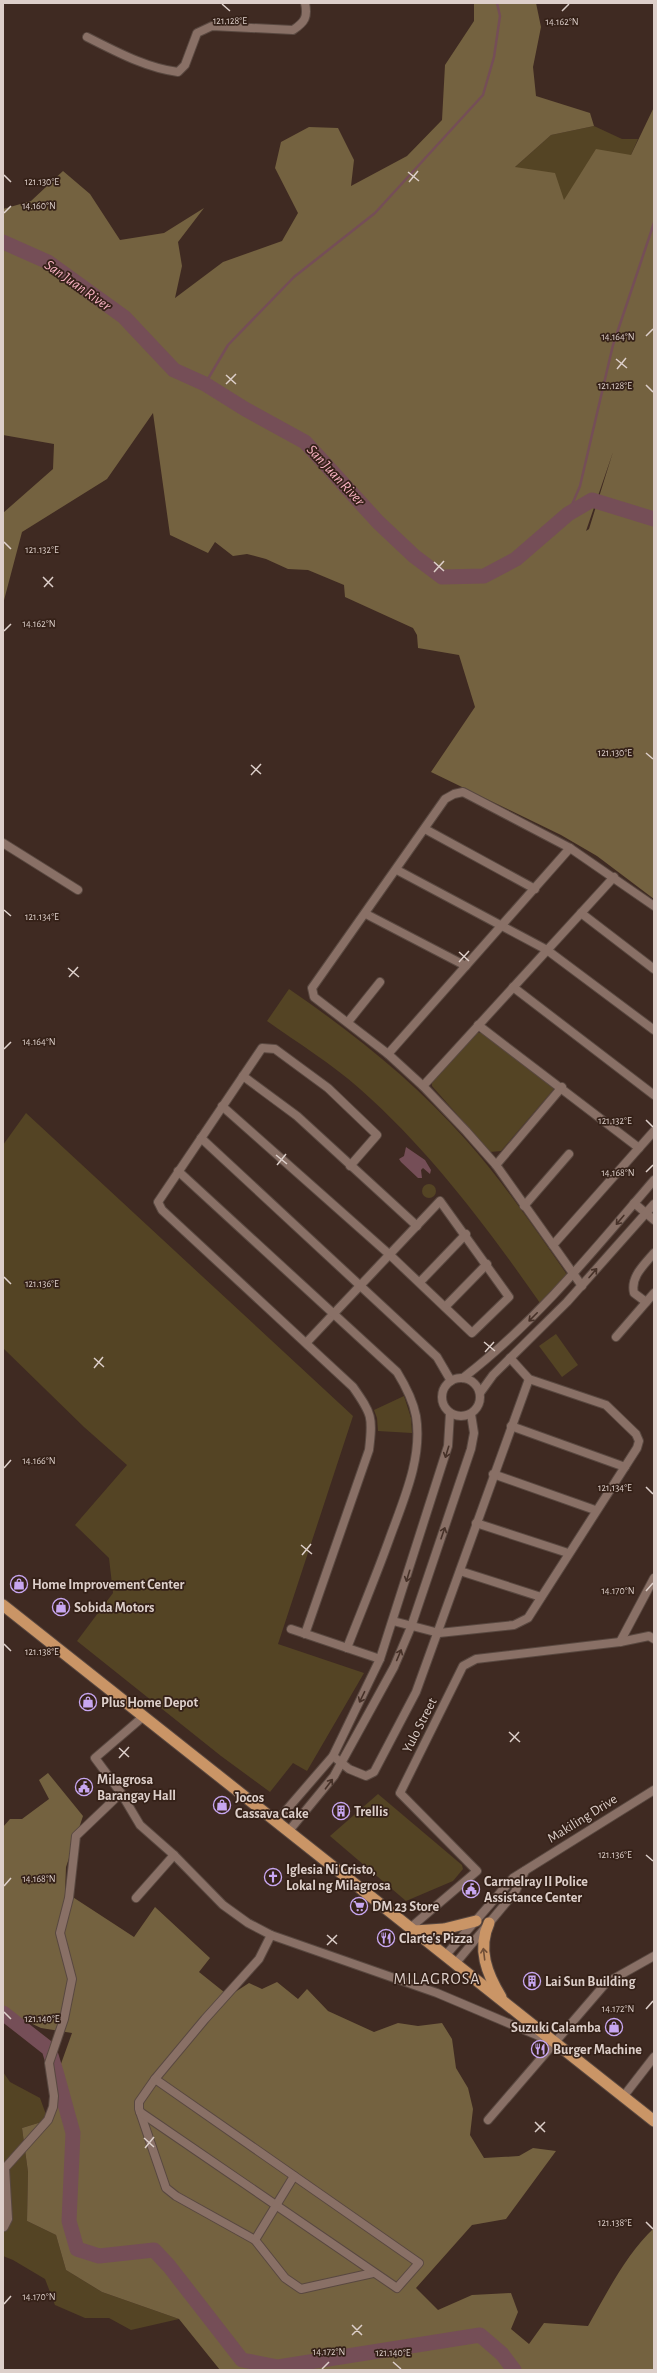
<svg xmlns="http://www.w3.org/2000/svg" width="657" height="2373" font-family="'Alegreya Sans',sans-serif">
	<rect width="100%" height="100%" fill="#3f2a22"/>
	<g fill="#544424">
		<path d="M594,126L622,139H638L631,155L564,201L515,167L551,135Z"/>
		<path d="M289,989C353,1033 414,1081 466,1140C504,1183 536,1230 568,1276L540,1303C486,1226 431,1152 360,1089C332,1064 298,1043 267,1021Z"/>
		<path d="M477,1033H482L554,1086L553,1090L501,1151L490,1152L432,1086V1082Z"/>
		<path d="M26,1113L353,1416L278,1644L364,1673L307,1771L293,1763L270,1792L221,1756L77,1641L113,1593L109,1558L75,1525L127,1465L84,1427L3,1348V1145Z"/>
		<circle cx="429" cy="1191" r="7"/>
		<path d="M556,1334L578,1365L562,1377L539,1346Z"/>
		<path d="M404,1396L411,1418L412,1433L378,1431L377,1418L374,1410Z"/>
		<path d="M378,1794L462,1865L463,1869L453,1881L406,1901L330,1836Z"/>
		<path d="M3,2072L10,2082L40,2098L48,2120L22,2128L28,2172L27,2221L56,2235L66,2270L102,2292L179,2319L131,2330L109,2318H85L55,2305L45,2279L13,2260L3,2256Z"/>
	</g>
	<g fill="#746240" fill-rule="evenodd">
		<path d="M474,3H536L541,27L533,67L536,96L590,113L594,126L551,135L515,167L555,173L564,200L596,149L631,155L654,107V899L597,856L561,835L431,772L475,707L459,655L418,648L417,635L413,628L345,597L344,585L308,570L288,569L266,559L247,554L233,556L215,542L208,553L170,535L153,413L107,479L22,532L3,604V513L53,469L54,444L3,435V209L31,201L63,171L90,194L120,240L164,233L204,208L178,242L182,266L175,298L223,262L282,241L298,213L275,168L281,142L309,127L338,128L354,160L351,186L407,156L442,120L445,65L474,21ZM613,452L589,529L586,531Z"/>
		<path d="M48,1773L83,1816L66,1867L65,1892L134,1937L155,1907L210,1958L199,1972L229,1996L249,1983L262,1989L277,1982L298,1999L307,1989L328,2011L374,2032L398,2023L418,2026L442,2023L452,2039L456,2068L468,2088L473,2109L470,2135L484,2158L519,2156L533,2148L556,2151L506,2219L472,2225L416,2288L438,2310L472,2295L511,2293L518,2312L511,2329L529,2344L544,2323L588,2326C608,2291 625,2256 654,2228V2370H220L179,2319L102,2292L66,2270L56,2235L27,2221L28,2172L22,2128L48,2120L57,2075L72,2033L41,2028L3,2010V1827L10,1819H22L49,1799L39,1780Z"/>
	</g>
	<path fill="#754e57" d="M406,1147L425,1160L431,1170L430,1174L423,1168L421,1170L422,1178H418L401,1162L399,1159L404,1156Z"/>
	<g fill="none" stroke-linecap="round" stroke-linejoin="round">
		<g stroke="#754e57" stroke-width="2.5">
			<path d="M205,384L228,345L294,277L375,213L483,95L494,57L500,16L497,3"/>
			<path d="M568,514L580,486L613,345L654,223"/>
		</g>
		<g stroke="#754e57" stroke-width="15">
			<path d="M3,242L48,262L124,317L174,370L205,384L245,409L305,442L378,522L414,556L442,577L484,576L516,559L568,514L592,500L654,519"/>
			<path d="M3,2013L49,2049L57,2075L73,2133L69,2221L77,2249L99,2256L154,2250L169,2266L242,2360L278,2367L480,2335L502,2354L514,2370"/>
		</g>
		<g stroke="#594840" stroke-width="10">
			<g id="minor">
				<path d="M87,37C115,51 146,68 178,72L185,65L197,33L212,26L293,30C305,22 308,17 305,3"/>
				<path d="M425,829L535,889"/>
				<path d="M3,843L78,890"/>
				<path d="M397,870L547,950L654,1030"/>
				<path d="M581,913L654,969"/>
				<path d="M366,914L466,966"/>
				<path d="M513,987L654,1095"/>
				<path d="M348,1022L380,982"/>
				<path d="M478,1025L639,1148"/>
				<path d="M388,1054L570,848"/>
				<path d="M243,1076L297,1116L417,1226"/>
				<path d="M423,1086L614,877"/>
				<path d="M222,1106L390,1255L472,1333L509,1297L440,1201C396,1248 351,1295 307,1342"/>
				<path d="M201,1138L437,1357L451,1381"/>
				<path d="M496,1165L562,1087"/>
				<path d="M178,1171L397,1372C405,1385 413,1400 416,1416C423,1458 403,1501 389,1540C376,1576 361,1612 347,1648"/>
				<path d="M634,1203L654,1220"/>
				<path d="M524,1206L569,1154"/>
				<path d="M553,1245L654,1131"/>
				<path d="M420,1282L466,1234"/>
				<path d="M582,1286L496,1165L466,1131L423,1086L388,1054L314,997L312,988L445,799L454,794L463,792L570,848L654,906"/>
				<path d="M646,1302L634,1293C630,1277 644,1265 654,1253"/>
				<path d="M445,1307L487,1264"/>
				<path d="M616,1337L654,1293"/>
				<circle cx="461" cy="1397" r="19"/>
				<path d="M463,1378C537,1321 594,1250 654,1180"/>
				<path d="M480,1393L493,1375L567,1302L654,1204"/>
				<path d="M511,1426L625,1467"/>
				<path d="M493,1474L595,1510"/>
				<path d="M476,1523L568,1553"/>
				<path d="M460,1571L541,1597"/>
				<path d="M393,1621L439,1633L514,1625L528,1618L637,1448L639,1441L636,1434L606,1405L529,1379L510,1358"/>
				<path d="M291,1629L380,1659"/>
				<path d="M305,1634L369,1450C373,1417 372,1414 353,1387L162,1210L158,1202L262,1048L275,1049L328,1088L377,1135L350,1166"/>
				<path d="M620,1642L654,1578"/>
				<path d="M144,1716L95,1758L121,1793L140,1825L174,1855L223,1905L248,1923L271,1935L437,1993L546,2039"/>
				<path d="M333,1756L349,1769L366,1776L374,1772L416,1692L529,1379"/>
				<path d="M276,1822L333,1756L380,1659L448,1446L450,1413"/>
				<path d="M288,1832L334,1776L394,1667L411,1627L471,1449L474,1433L471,1414"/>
				<path d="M136,1898L174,1855"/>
				<path d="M410,1928L477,1871L400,1793L463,1666L476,1659L620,1642L649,1636L654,1639"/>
				<path d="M271,1935L259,1959L205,2019L155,2079L139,2102V2109L166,2188L176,2196L255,2240L285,2278L301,2289L373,2273"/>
				<path d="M445,1956L513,1878L654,1790"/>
				<path d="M455,1964L515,1892L525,1871"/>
				<path d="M623,2097L654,2057"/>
				<path d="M140,2112L397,2288L419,2263L155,2079"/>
				<path d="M488,2120L606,1983L654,1956"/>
				<path d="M4,2227L8,2219L5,2168L48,2120L53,2107L54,2096L49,2063L64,2019L72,1979L60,1933L69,1898L76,1836L121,1793"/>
				<path d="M255,2240L294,2176"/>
			</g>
		</g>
		<g stroke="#594840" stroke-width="13">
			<g id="trunk">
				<path d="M3,1605L654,2121"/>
				<path d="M489,1923C477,1949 487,1974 501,1997"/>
				<path d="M415,1931L444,1929L476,1921"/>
			</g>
		</g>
		<use href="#minor" stroke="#897066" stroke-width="8"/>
		<use href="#trunk" stroke="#ca9566" stroke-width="11"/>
	</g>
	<defs><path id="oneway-shaft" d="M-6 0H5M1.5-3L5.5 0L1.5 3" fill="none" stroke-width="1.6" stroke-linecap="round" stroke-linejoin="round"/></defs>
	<g stroke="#463128">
		<use href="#oneway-shaft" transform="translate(620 1220) rotate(130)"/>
		<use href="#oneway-shaft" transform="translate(593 1273) rotate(-49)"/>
		<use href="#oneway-shaft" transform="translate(533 1317) rotate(135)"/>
		<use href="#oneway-shaft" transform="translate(447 1452) rotate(107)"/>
		<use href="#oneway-shaft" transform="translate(443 1533) rotate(-71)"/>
		<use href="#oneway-shaft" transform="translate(408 1576) rotate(107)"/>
		<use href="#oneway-shaft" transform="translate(399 1655) rotate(-67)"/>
		<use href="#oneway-shaft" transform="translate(362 1697) rotate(116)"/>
		<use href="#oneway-shaft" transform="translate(329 1784) rotate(-53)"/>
	</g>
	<use stroke="#714f37" href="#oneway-shaft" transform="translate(484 1954) rotate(-97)"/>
	<path fill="none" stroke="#ddcfca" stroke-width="1.5" d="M222,4L230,11M562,11L569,4M408,172L419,181M4,175L11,182M409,182L418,171M4,213L11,206M646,336L653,329M616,359L627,368M617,369L626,358M226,375L236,384M226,384L236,374M646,385L653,392M4,542L11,549M434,562L444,571M434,572L444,561M43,577L53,587M44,587L53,577M4,631L11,624M646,753L653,759M251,765L261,774M251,775L261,764M4,910L11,916M459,952L469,961M459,962L469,951M68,968L79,977M69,977L78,967M4,1049L11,1042M646,1120L653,1127M276,1155L287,1164M277,1165L286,1154M646,1172L653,1165M4,1277L11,1284M484,1342L495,1351M485,1352L494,1342M94,1358L104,1367M94,1368L103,1357M4,1468L11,1460M646,1487L653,1494M301,1545L312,1554M302,1555L311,1544M646,1591L653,1583M4,1644L11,1651M509,1732L520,1742M510,1742L519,1732M119,1748L129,1757M119,1758L129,1747M646,1855L653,1861M4,1886L11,1878M327,1935L337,1944M327,1945L337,1935M646,2009L653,2001M4,2012L11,2019M535,2122L545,2132M535,2132L545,2122M144,2138L154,2147M145,2148L154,2137M646,2222L653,2229M4,2304L11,2296M352,2325L362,2335M352,2335L362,2325M393,2362L401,2369M322,2369L329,2362"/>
	<defs>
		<g id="shop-ring" transform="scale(0.9)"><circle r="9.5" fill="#352118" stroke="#c7a6f0" stroke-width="1.5"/><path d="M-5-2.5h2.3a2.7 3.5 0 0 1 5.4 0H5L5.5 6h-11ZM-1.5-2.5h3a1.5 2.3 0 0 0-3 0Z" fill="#c7a6f0"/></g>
		<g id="civic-ring" transform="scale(0.9)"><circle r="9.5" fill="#352118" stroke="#c7a6f0" stroke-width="1.5"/><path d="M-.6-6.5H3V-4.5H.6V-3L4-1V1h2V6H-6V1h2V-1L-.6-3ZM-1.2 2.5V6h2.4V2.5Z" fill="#c7a6f0"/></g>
		<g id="building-ring" transform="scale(0.9)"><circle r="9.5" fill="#352118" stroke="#c7a6f0" stroke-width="1.5"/><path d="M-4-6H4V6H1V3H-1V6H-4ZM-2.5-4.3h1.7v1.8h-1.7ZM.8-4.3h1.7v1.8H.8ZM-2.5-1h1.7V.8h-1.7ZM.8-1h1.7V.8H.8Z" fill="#c7a6f0"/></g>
		<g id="church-ring" transform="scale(0.9)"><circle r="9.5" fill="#352118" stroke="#c7a6f0" stroke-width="1.5"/><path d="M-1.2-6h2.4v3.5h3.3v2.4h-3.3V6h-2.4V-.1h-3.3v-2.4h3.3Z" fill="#c7a6f0"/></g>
		<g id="supermarket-ring" transform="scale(0.9)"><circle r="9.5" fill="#352118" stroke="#c7a6f0" stroke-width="1.5"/><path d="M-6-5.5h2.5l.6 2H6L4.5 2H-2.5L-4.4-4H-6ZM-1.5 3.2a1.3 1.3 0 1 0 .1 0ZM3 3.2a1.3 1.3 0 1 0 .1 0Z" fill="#c7a6f0"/></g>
		<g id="restaurant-ring" transform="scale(0.9)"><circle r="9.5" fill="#352118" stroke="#c7a6f0" stroke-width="1.5"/><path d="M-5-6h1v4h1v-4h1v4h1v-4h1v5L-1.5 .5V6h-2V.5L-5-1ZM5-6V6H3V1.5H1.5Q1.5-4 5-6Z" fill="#c7a6f0"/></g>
	</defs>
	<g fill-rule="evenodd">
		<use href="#shop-ring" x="19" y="1584"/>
		<use href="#shop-ring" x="61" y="1607"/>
		<use href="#shop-ring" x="88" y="1702"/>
		<use href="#civic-ring" x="84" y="1787"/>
		<use href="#shop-ring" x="222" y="1805"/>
		<use href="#building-ring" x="341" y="1811"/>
		<use href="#church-ring" x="273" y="1877"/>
		<use href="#civic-ring" x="471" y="1889"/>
		<use href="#supermarket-ring" x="359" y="1906"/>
		<use href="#restaurant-ring" x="386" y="1938"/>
		<use href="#building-ring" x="532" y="1981"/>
		<use href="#shop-ring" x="614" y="2027"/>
		<use href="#restaurant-ring" x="540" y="2049"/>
	</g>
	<g text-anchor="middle" stroke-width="3.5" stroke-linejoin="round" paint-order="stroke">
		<g font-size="14" font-weight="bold" fill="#ddcfca" stroke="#352118" text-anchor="start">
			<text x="32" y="1589">Home Improvement Center</text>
			<text x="74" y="1612">Sobida Motors</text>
			<text x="101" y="1707">Plus Home Depot</text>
			<text x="97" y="1784">Milagrosa<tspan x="97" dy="16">Barangay Hall</tspan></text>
			<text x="235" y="1802">Jocos<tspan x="235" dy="16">Cassava Cake</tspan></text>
			<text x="354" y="1816">Trellis</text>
			<text x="286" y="1874">Iglesia Ni Cristo,<tspan x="286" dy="16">Lokal ng Milagrosa</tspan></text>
			<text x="484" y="1886">Carmelray II Police<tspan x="484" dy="16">Assistance Center</tspan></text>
			<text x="372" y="1911">DM 23 Store</text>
			<text x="399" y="1943">Clarte's Pizza</text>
			<text x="545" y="1986">Lai Sun Building</text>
			<text x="601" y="2032" text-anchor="end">Suzuki Calamba</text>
			<text x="553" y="2054">Burger Machine</text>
		</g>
		<g font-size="14" fill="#ddcfca" stroke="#352118">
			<text transform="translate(419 1725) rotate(-63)" y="5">Yulo Street</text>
			<text transform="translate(582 1818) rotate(-32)" y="5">Makiling Drive</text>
		</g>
		<g font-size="15" font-style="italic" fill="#f9b2c3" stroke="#352118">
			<text transform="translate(78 285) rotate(35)" y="5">San Juan River</text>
			<text transform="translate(336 475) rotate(47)" y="5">San Juan River</text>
		</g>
		<g font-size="16" letter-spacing="1" fill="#ddcfca" stroke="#352118">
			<text x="437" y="1984">MILAGROSA</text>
		</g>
	</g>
	<g font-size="10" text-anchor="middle" fill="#ddcfca" stroke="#352118" stroke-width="3.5" stroke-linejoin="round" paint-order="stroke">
		<text x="230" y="24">121.128°E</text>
		<text x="562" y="25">14.162°N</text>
		<text x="42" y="185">121.130°E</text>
		<text x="39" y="209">14.160°N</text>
		<text x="618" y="340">14.164°N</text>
		<text x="615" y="389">121.128°E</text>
		<text x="42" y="553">121.132°E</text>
		<text x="39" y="627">14.162°N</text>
		<text x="615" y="756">121.130°E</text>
		<text x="42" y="920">121.134°E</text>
		<text x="39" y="1045">14.164°N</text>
		<text x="615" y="1124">121.132°E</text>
		<text x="618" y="1176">14.168°N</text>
		<text x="42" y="1287">121.136°E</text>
		<text x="39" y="1464">14.166°N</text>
		<text x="615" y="1491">121.134°E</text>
		<text x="618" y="1594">14.170°N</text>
		<text x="42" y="1655">121.138°E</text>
		<text x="615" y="1858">121.136°E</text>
		<text x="39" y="1882">14.168°N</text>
		<text x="618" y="2012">14.172°N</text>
		<text x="42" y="2022">121.140°E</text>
		<text x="615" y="2226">121.138°E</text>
		<text x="39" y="2300">14.170°N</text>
		<text x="329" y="2355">14.172°N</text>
		<text x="393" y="2356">121.140°E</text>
	</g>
	<rect width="657" height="2373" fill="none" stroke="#ddcfca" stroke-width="8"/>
</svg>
